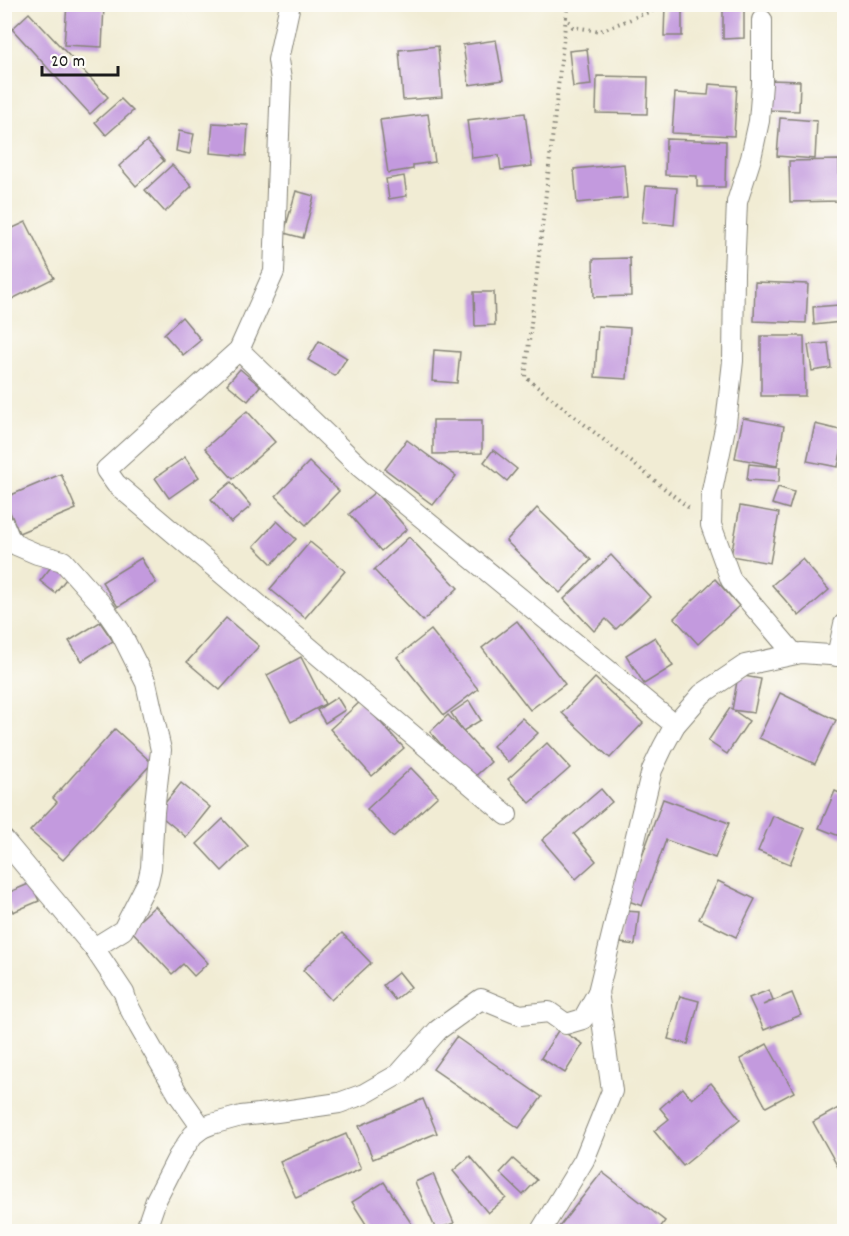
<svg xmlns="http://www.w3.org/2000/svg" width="849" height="1236" font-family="Dekko,sans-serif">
	<rect width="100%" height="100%" fill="#fdfcf7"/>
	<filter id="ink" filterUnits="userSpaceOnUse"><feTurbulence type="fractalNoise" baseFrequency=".0167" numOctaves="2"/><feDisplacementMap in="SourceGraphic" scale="12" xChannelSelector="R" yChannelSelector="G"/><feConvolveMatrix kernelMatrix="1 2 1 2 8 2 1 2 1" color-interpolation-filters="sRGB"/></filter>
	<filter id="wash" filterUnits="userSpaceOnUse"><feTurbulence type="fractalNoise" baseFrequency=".008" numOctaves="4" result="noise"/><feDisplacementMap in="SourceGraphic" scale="24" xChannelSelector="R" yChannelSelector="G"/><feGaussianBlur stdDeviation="1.35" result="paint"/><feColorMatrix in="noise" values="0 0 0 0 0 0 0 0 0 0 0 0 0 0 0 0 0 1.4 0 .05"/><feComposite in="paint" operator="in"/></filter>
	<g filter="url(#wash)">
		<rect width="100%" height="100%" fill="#f1ecd4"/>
		<g id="blocks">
			<g fill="#c39ade">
				<path d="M67,4L104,6L102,47L64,45Z"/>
				<path d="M665,4H682V36H664Z"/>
				<path d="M744,6V38L723,39V7Z"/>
				<path d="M29,13L108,97L90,114L12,29Z"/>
				<path d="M496,40L503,80L469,85L463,45Z"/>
				<path d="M438,46L442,97L403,100L399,50Z"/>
				<path d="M587,49L591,85L573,87L569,51Z"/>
				<path d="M597,76L648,77L647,114L596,113Z"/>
				<path d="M769,80L800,81L799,111L767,110Z"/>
				<path d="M709,84L737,86L734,136L672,133L675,93L708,95Z"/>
				<path d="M121,99L133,111L106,135L95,122Z"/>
				<path d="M525,113L532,166L501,170L499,155L472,158L467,120Z"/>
				<path d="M428,114L435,162L413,165V169L388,173L380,120Z"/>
				<path d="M780,118L817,121L815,159L777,156Z"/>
				<path d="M213,123L248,125L246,156L210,153Z"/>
				<path d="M179,131L194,134L190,154L176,151Z"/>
				<path d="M666,139L726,141L725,187H697V176L665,175Z"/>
				<path d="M147,141L164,161L136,186L119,166Z"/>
				<path d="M839,160L840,201L790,202L789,161Z"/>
				<path d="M624,164L627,198L577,203L574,169Z"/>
				<path d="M172,165L192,186L165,212L145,190Z"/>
				<path d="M404,176L407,196L389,199L386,179Z"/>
				<path d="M646,186L677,188L674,225L642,222Z"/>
				<path d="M296,191L314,196L303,238L284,233Z"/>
				<path d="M26,222L54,278L12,299L4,284V232Z"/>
				<path d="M630,258L631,296L594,297L593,259Z"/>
				<path d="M755,282L808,284L806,323L754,321Z"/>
				<path d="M474,292H494L495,325L475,326Z"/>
				<path d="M839,305L841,322L814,325L813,307Z"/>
				<path d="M182,317L201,340L183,355L164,334Z"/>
				<path d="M598,326L630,328L627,379L595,377Z"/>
				<path d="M761,336H804L805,396H761Z"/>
				<path d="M319,341L347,358L335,376L308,360Z"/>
				<path d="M828,343L831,368L812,371L808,345Z"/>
				<path d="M434,350L460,352L457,383L432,381Z"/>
				<path d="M240,369L260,386L248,401L227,384Z"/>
				<path d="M247,411L275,442L233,479L205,448Z"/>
				<path d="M743,418L784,426L777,466L735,458Z"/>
				<path d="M433,420H482V453L433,454Z"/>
				<path d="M815,424L844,431V437L838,467L807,461Z"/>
				<path d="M407,440L456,476L433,505L385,469Z"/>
				<path d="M493,450L517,469L507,481L484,462Z"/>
				<path d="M185,457L199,477L169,498L155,478Z"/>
				<path d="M309,462L339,491L306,525L276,496Z"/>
				<path d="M749,464L780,467L779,482L747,480Z"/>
				<path d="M61,474L76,509L19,533L4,498Z"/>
				<path d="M231,482L251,506L231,523L211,499Z"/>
				<path d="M778,487L794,492L789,509L772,504Z"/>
				<path d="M375,492L407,529L381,551L349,514Z"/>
				<path d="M740,506L779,513L770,563L731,556Z"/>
				<path d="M537,508L591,560L560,593L506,541Z"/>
				<path d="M277,521L296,539L272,564L254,546Z"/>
				<path d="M409,537L458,588L423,621L374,570Z"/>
				<path d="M310,542L345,571L305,618L270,589Z"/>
				<path d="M611,555L650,597L616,629L606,619L594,631L564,599Z"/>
				<path d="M141,558L156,583L118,607L102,582Z"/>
				<path d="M802,559L829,590L799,616L772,585Z"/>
				<path d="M55,562L70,574L55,593L40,581Z"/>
				<path d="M715,579L739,606L698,644L674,618Z"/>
				<path d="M226,618L259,646L220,690L187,662Z"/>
				<path d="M517,621L565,684L530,710L482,648Z"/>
				<path d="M100,622L113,641L82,661L69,641Z"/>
				<path d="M431,630L478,689L444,715L397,657Z"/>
				<path d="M655,637L673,666L644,684L626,655Z"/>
				<path d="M301,657L325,704L291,722L267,675Z"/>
				<path d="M738,675L761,679L754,713L732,710Z"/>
				<path d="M595,678L643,723L610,758L562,713Z"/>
				<path d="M780,693L836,720L815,764L759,738Z"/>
				<path d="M337,697L345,710L325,723L317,710Z"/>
				<path d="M361,701L404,748L372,776L330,729Z"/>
				<path d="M469,701L481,720L463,731L451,713Z"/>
				<path d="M730,708L749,721L727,754L708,741Z"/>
				<path d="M448,715L491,762L472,779L430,732Z"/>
				<path d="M522,718L538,733L508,762L493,746Z"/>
				<path d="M115,729L152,763L63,860L30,831L57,802L53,798Z"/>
				<path d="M547,743L570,768L530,803L508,779Z"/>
				<path d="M411,768L438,796L393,837L367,809Z"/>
				<path d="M181,783L210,807L186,837L157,813Z"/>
				<path d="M601,789L612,802L574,834L596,861L576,879L542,840Z"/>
				<path d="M835,791L844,795V838L819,828Z"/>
				<path d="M663,799L729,823L715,858L666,840L642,906L626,900Z"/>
				<path d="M773,816L805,829L790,864L758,851Z"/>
				<path d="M223,819L248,846L222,871L197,844Z"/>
				<path d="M718,881L755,899L736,937L699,919Z"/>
				<path d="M31,883L39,901L13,912L5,894Z"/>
				<path d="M155,906L208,963L194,976L183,964L172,974L130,929Z"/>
				<path d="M625,911L639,912L635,945L621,943Z"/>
				<path d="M342,933L371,963L331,1000L303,970Z"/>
				<path d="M399,972L411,987L395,1000L383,985Z"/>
				<path d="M769,990L773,1000L763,1005L792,993L801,1015L764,1030L749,998Z"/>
				<path d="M680,996L699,1001L688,1044L668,1039Z"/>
				<path d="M559,1029L583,1044L565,1073L541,1058Z"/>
				<path d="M456,1037L542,1097L519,1128L433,1069Z"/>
				<path d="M767,1044L794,1092L766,1107L740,1059Z"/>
				<path d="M711,1083L740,1119L683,1166L654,1131L669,1119L660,1108L683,1088L692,1099Z"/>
				<path d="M423,1099L437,1133L373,1159L359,1126Z"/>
				<path d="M842,1106L844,1110V1175L843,1176L813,1122Z"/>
				<path d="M346,1134L361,1169L296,1198L280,1162Z"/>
				<path d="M470,1156L506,1198L488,1213L453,1171Z"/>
				<path d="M513,1159L537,1180L523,1195L500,1173Z"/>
				<path d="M602,1172L665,1221L657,1232H555Z"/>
				<path d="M433,1174L454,1223L436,1230L415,1182Z"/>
				<path d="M384,1182L417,1232H371L352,1202Z"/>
			</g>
		</g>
	</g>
	<g filter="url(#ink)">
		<use href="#blocks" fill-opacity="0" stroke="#868478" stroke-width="1.5"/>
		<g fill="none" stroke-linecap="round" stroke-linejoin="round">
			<g stroke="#868478" stroke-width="22">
				<g id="street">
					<path d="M290,4L278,60L281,80L274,272L239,350L106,470L116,484L507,815"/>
					<path d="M762,20V84L759,121L751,158L737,202L734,273L733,361L726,423L712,491L711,525L731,580L794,654"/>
					<path d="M239,350L360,467L675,725"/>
					<path d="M4,525L9,537L16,545L37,554L63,561L102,605L120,631L146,683L161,750L154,812L151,868L148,881L123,930L94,948L124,993L128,1005L139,1026L178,1094L202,1128"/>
					<path d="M837,656L844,624"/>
					<path d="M4,840L94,948"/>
					<path d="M145,1232L156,1200L178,1157L193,1135L202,1128L212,1124L241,1116L277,1112L339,1103L364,1094L399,1074L438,1030L481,999L520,1015L549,1012L566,1024L583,1019L598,992L652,770L663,747L675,725L702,694L745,665L801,653L844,656"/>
					<path d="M540,1232L584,1160L612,1091L598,992"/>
				</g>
			</g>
			<g stroke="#868478" stroke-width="4" stroke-dasharray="1.5 4.5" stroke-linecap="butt">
				<path d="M568,4L566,17L573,27L600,31L669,4"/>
				<path d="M566,17L525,377L689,508"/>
			</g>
			<use href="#street" stroke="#fff" stroke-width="20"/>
		</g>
	</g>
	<rect width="849" height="1236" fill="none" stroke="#fdfcf7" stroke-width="24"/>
	<path d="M42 66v9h76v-9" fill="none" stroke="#1c1c1c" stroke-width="3"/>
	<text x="51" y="66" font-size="18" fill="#1c1c1c" stroke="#fdfcf7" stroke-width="4.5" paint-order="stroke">20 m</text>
</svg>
